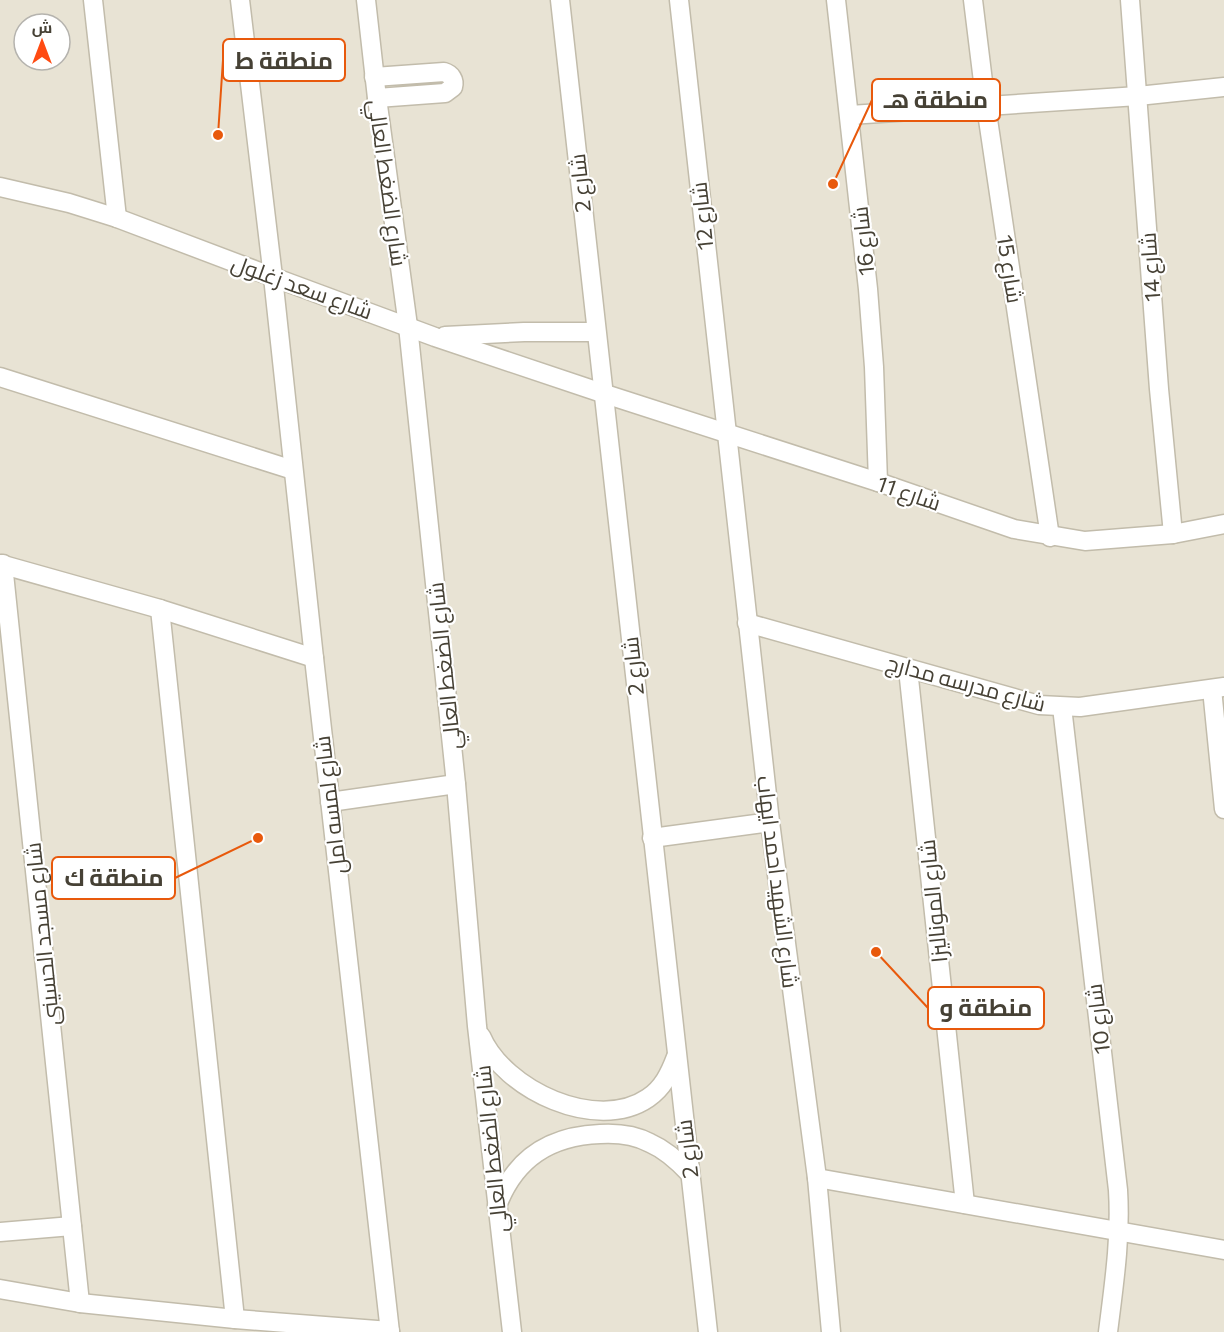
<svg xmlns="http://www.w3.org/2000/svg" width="1224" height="1332" font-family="Commissioner,Cairo,sans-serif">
	<rect width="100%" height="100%" fill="#f3f1e6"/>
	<path fill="#e8e3d4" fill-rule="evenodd" d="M0,0H1224V1332H0ZM24,24H60V60H24Z"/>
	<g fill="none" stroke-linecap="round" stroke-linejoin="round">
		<g stroke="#c2bcab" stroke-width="21">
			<g id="minor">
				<path d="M93,0L117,218"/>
				<path d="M240,0L273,277L314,658L390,1332"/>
				<path d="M366,0L377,98L408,326L456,784L477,1026L512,1332"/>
				<path d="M560,0L708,1332"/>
				<path d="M679,0L770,822L817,1178L831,1332"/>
				<path d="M836,0L868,289L874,367L878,482"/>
				<path d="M973,0L986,106L1050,537"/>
				<path d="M1130,0L1159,389L1173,534"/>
				<path d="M374,77L444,72C451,74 455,80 453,87L445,93L377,98"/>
				<path d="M850,115L1138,96L1224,87"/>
				<path d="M0,187L69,203L117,218L273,277L435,337L602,393L878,482L1014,529L1085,541L1173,534L1224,524"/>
				<path d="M445,336L524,332H595"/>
				<path d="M0,377L293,470"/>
				<path d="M0,564L160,609L314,658"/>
				<path d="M3,564L80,1303"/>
				<path d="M160,609L235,1319"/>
				<path d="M747,623L1039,705L1080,707L1224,687"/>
				<path d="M908,669L965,1204"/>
				<path d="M1212,689L1224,809"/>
				<path d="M1062,707L1118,1190C1121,1238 1114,1284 1108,1332"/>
				<path d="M330,802L456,784"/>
				<path d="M652,838L770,822"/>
				<path d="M481,1036C504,1090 597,1133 648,1098C663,1088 670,1073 676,1057"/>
				<path d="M817,1178L1224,1250"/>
				<path d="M497,1206C515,1158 550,1136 600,1134C617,1133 635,1135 650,1143C666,1150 678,1161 690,1174"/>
				<path d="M0,1232L72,1226"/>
				<path d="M0,1289L80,1303L235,1319L390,1331"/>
			</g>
		</g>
		<use href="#minor" stroke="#fff" stroke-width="18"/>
	</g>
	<g text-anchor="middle" stroke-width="4.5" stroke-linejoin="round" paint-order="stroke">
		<g font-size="22" fill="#464135" stroke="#fff">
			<text transform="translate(388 183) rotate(82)" y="8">شارع الضغط العالي</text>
			<text transform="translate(580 183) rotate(-96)" y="8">شارع 2</text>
			<text transform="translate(702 216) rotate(-96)" y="8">شارع 12</text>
			<text transform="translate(863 241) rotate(-96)" y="8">شارع 16</text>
			<text transform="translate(1150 267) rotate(-94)" y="8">شارع 14</text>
			<text transform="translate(1010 269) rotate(81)" y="8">شارع 15</text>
			<text transform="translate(302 287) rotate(20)" y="8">شارع سعد زغلول</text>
			<text transform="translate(909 493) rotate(19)" y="8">شارع 11</text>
			<text transform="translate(444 666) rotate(-96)" y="8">شارع الضغط العالي</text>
			<text transform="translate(633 666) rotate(-96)" y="8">شارع 2</text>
			<text transform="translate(966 683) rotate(15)" y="8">شارع مدرسه مدارج</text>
			<text transform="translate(330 805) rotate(-97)" y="8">شارع لمسه امل</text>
			<text transform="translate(778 882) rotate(83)" y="8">شارع الشهيد احمد ايهاب</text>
			<text transform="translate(933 901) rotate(-96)" y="8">شارع الموناليزا</text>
			<text transform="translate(42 934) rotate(-96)" y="8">شارع مسجد الحسينى</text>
			<text transform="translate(1098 1019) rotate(-97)" y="8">شارع 10</text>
			<text transform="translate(491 1149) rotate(-96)" y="8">شارع الضغط العالي</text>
			<text transform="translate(687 1149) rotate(-97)" y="8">شارع 2</text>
		</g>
	</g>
	<path fill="none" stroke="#e8590c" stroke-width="2" d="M218 135L223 60M833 184L872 100M258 838L175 878M876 952L928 1008"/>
	<g fill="#e8590c" stroke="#fff" stroke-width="2">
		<circle cx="218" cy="135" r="6"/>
		<circle cx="833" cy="184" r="6"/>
		<circle cx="258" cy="838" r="6"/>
		<circle cx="876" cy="952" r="6"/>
	</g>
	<g fill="#fff" stroke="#e8590c" stroke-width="2">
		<rect x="223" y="39" width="122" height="42" rx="6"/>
		<rect x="872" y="79" width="128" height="42" rx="6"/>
		<rect x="52" y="857" width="123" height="42" rx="6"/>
		<rect x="928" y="987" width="116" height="42" rx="6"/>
	</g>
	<g font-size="24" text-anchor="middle" font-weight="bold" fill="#464135">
		<text x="284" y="69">منطقة ط</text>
		<text x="936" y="108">منطقة هـ</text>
		<text x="114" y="886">منطقة ك</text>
		<text x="986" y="1016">منطقة و</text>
	</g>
	<g transform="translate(42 42)"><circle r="28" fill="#ffffff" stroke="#b5b3ae" stroke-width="1.5"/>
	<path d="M0-4.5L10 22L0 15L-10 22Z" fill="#ff4b12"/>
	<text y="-9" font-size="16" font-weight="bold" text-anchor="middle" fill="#464135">ش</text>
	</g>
</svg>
